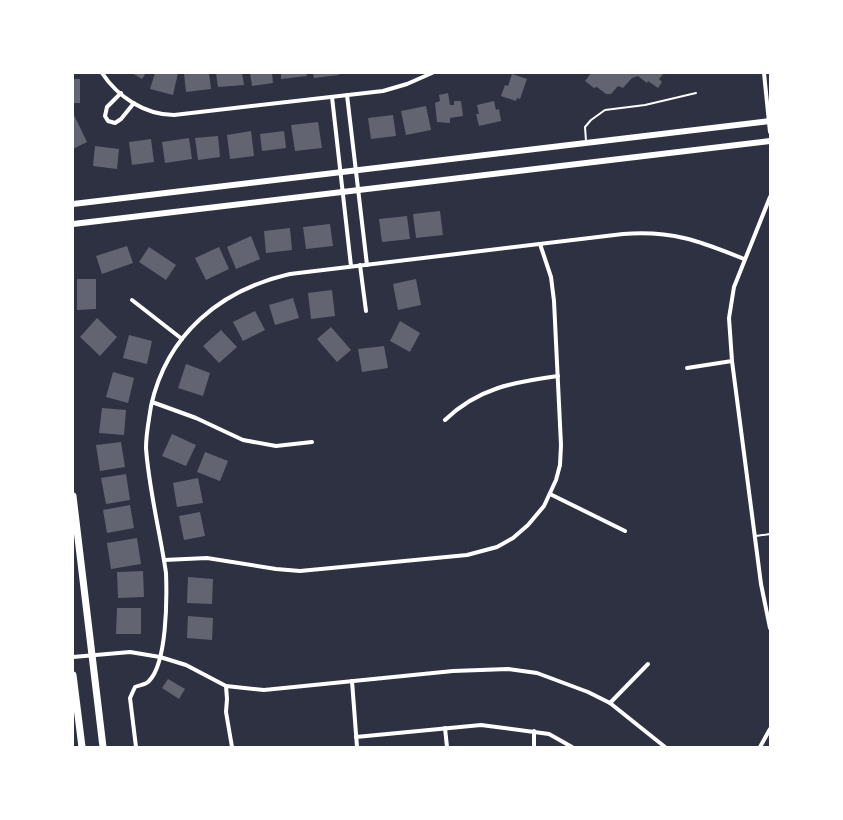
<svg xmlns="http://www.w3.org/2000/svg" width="843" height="820" font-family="'Public Sans',sans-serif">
	<rect width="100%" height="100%" fill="#2d3142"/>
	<g fill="#626471">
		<path d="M132,73H146L142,79Z"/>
		<path d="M155,73H178L173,95L150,89Z"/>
		<path d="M184,73H209L211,89L186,92Z"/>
		<path d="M216,73H242L244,85L218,87Z"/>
		<path d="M250,73H272L273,83L252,86Z"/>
		<path d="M281,73H306L307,76L281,79Z"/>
		<path d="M313,73H339V75L314,78Z"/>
		<path d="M591,73H664L659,79L662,82L658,88L648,81L647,83L638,76L632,78L623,88L618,86L611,94H606L597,87L594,88L585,81Z"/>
		<path d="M512,74L527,79L520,99L517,98L516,101L501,96L505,85L508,86Z"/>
		<rect x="73" y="79" width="7" height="24"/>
		<path d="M448,93L450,105H454V101H461L463,116L450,118V123L437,122L435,103L440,101L439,95Z"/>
		<path d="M494,101L496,110L499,109L501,121L479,126L476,114H479L477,105Z"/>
		<path d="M426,106L431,130L406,135L401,111Z"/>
		<path d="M73,113L87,142L73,149Z"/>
		<path d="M393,115L396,136L371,139L368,118Z"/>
		<path d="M318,122L322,148L295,151L291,125Z"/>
		<path d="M251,131L254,156L230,159L227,135Z"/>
		<path d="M284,131L286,148L262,151L260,134Z"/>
		<path d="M218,136L220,157L198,160L195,138Z"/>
		<path d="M189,138L192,159L165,163L162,142Z"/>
		<path d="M151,139L154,162L132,165L129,142Z"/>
		<path d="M95,146L119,149L117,169L93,166Z"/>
		<path d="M440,211L443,235L416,238L413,214Z"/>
		<path d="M407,216L410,239L382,242L379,219Z"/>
		<path d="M330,224L333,246L306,249L303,227Z"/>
		<path d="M290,228L292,250L266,253L264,231Z"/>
		<path d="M251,236L260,259L236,269L227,247Z"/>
		<path d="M127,246L133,263L102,274L96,256Z"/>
		<path d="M149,247L176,265L166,280L139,262Z"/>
		<path d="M219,247L229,269L206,280L195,258Z"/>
		<path d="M77,279H96V309L77,310Z"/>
		<path d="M416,279L421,305L398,310L393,284Z"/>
		<path d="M332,290L335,316L311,319L308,293Z"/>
		<path d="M293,298L299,318L275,325L269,305Z"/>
		<path d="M255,311L265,330L243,341L233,322Z"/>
		<path d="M97,318L117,337L100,356L80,337Z"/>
		<path d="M400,321L420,333L410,352L390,341Z"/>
		<path d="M331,327L351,350L337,362L317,339Z"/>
		<path d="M221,330L237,347L219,363L203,346Z"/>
		<path d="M129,335L152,341L147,364L123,358Z"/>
		<path d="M384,346L388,368L362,372L358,349Z"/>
		<path d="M186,364L210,373L203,396L178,388Z"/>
		<path d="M113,372L134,378L128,403L106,397Z"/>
		<path d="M102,408L126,410L124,435L99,433Z"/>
		<path d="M172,434L196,445L186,466L162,456Z"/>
		<path d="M121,442L125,467L100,471L96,445Z"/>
		<path d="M205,452L228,461L220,481L197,472Z"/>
		<path d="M126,474L130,500L106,504L101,478Z"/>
		<path d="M198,478L203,503L177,507L173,483Z"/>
		<path d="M130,505L134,528L107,533L103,510Z"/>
		<path d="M200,512L205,536L184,540L179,516Z"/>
		<path d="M137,538L141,564L111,569L107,543Z"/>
		<path d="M143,571L144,597L118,598L117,572Z"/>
		<path d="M188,577L213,579L212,604L187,603Z"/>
		<path d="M117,608H141V634H116Z"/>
		<path d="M188,616L213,618L212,640L187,638Z"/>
		<path d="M168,679L185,689L179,699L162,688Z"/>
	</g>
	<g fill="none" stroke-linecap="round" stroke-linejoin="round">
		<g stroke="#fff" stroke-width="2">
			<path d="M586,141L585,127L591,120L605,110L645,105L696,93"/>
			<path d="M756,536L770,534"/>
		</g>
		<g stroke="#fff" stroke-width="4">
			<path d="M102,73C118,97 145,115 174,115L383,91L407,84L432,73"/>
			<path d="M764,73L770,132"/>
			<path d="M121,93L107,107L105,116L108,121L115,123L121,119L134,103"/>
			<path d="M347,95L367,265"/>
			<path d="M332,97L351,266"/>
			<path d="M770,197L734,287L729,318L732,361L761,584L770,628"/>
			<path d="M360,265L366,311"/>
			<path d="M132,300L182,339"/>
			<path d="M687,368L732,361"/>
			<path d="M152,402L196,418L243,440L276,446L312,442"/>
			<path d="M445,420C478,388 514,382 558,376"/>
			<path d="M550,494L625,531"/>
			<path d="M164,560L207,558L276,569L300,571L467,555L497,547L513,538L528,525L544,506L556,480L560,465L561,445L554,301L551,277L540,244"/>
			<path d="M73,657L130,652L160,657L186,665L226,686L264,690L453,671L508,669L537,673L588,692L610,703L665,747"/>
			<path d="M352,681L357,747"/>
			<path d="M226,686L227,699L226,712L232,747"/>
			<path d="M610,703L648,664"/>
			<path d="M445,728L447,747"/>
			<path d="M356,737L481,725L549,734L572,747"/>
			<path d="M136,747L130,698L135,687C139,685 146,685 149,681C167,663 167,599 166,573C160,532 149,490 146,448C146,433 149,420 151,406C167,334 220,290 290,274L623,234C671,230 700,241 744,259"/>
			<path d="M534,747V731"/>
			<path d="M760,747L770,729"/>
		</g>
		<g stroke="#fff" stroke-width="6">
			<path d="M73,204L770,121"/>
			<path d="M73,224L770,141"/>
		</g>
		<g stroke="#fff" stroke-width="7">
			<path d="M73,496L103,747"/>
			<path d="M73,675L82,747"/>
		</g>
	</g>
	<rect width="843" height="820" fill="none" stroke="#ffffff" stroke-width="148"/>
</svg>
